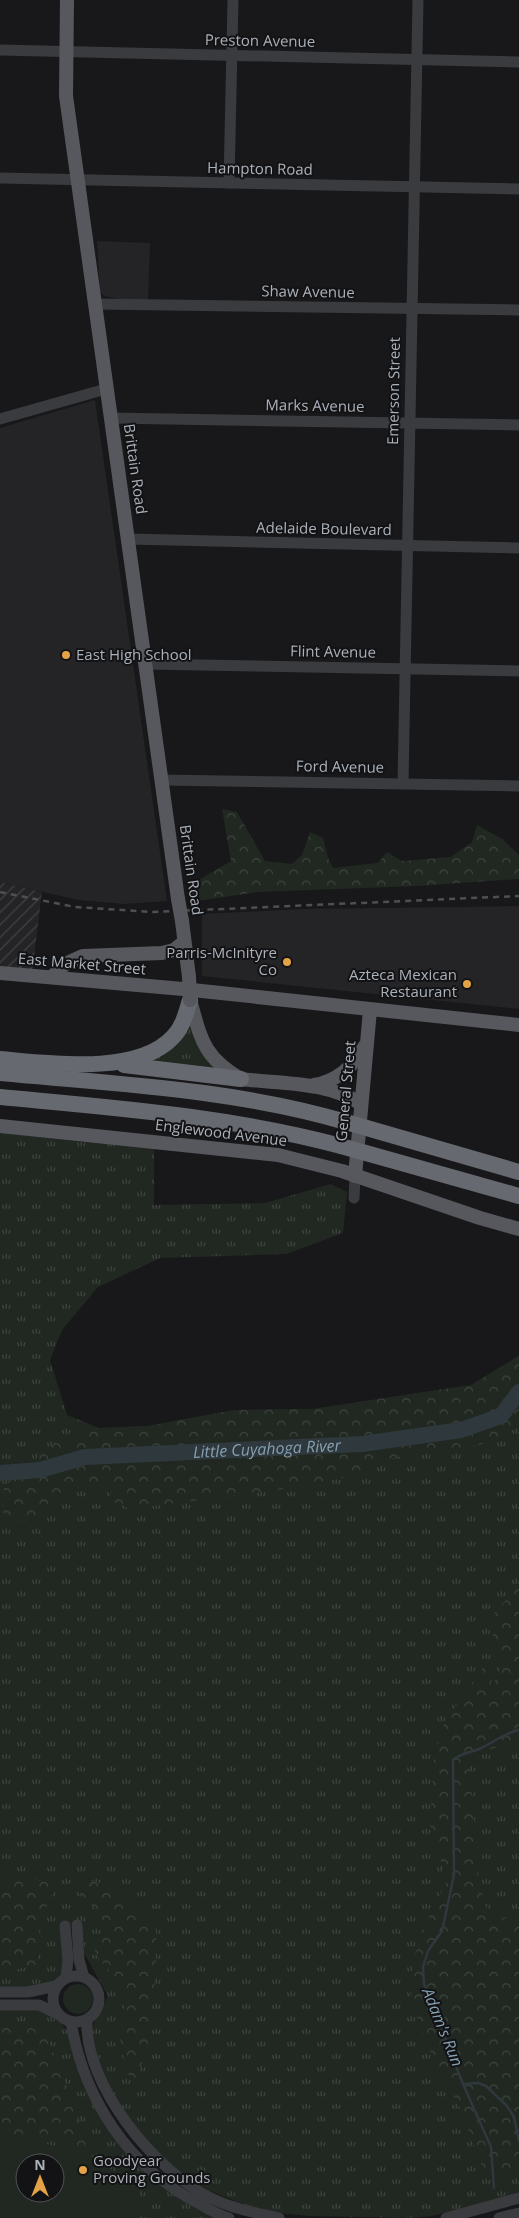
<svg xmlns="http://www.w3.org/2000/svg" width="519" height="2218" font-family="'Open Sans',sans-serif">
	<defs>
		<pattern id="industrial-furrows" width="10" height="10" patternUnits="userSpaceOnUse" patternTransform="scale(1.25)"><rect width="10" height="10" fill="#242427"/><path d="M-1 1l2-2M0 10L10 0M9 11l2-2" fill="none" stroke="#414144"/></pattern>
		<pattern id="grass-tufts" width="24" height="20" patternUnits="userSpaceOnUse" patternTransform="scale(1.25)"><rect width="24" height="20" fill="#202821"/><path d="M3 7l-1-3M5 7V3M7 7l1-3M15 17l-1-3M17 17v-4M19 17l1-3" fill="none" stroke="#3e453f"/></pattern>
		<pattern id="forest-crowns" width="20" height="18" patternUnits="userSpaceOnUse" patternTransform="scale(1.25)"><rect width="20" height="18" fill="#202821"/><path d="M2 6a3 3 0 1 1 6 0M12 15a3 3 0 1 1 6 0" fill="none" stroke="#3e453f"/></pattern>
	</defs>
	<rect width="100%" height="100%" fill="#18181a"/>
	<g fill="#242427">
		<path d="M97,241L150,243L148,300L119,299L104,296L100,291Z"/>
		<path d="M95,400L167,901L124,904L78,900L0,882V428Z"/>
		<path d="M519,906V1009L202,976V914L303,909Z"/>
	</g>
	<path fill="url(#industrial-furrows)" d="M0,882L42,892L32,973L0,970Z"/>
	<g fill="url(#grass-tufts)" fill-rule="evenodd">
		<path d="M191,1016L222,1069L147,1063Z"/>
		<path d="M0,1132L81,1142L154,1147V1205L265,1203L331,1184L347,1192L343,1233L286,1254L160,1258L98,1287L62,1330L50,1360L67,1415L99,1428L148,1426L234,1410L313,1409L471,1385L519,1356V2194L432,2216L409,2218L310,2216L278,2213L247,2206L208,2190L173,2168L147,2143L119,2104L101,2071L92,2044V2027L108,1996L84,1953L82,1922L60,1927L65,1962L59,1979L35,1989L0,1988Z"/>
		<path d="M27,2006L54,2015L69,2033L120,2144L218,2218H0V2008ZM25,2163H55V2193H25Z"/>
	</g>
	<g fill="url(#forest-crowns)">
		<path d="M222,809L237,812L265,861L292,864L302,855L310,832L323,838L328,858L333,868L378,863L387,852L402,861L451,857L472,842L477,825L502,839L519,855V879L417,886L257,892L190,902L189,890L197,881L231,861Z"/>
		<path d="M519,1356V1425L507,1434L484,1444L380,1460L357,1473L338,1479L284,1489L130,1509L109,1500L112,1489L87,1484L70,1489L56,1510L40,1518L10,1523L2,1511L4,1487L48,1448L61,1441L99,1428L148,1426L234,1410L313,1409L471,1385Z"/>
		<path d="M519,1585V1747L494,1748L477,1753L470,1766L477,1866L485,1906L507,1920L519,1921V2164L504,2173L483,2169L458,2103L437,2070L411,2001L412,1962L433,1907L446,1884L437,1844L430,1826L434,1755L445,1721L486,1663L493,1685L502,1663L495,1638L485,1624Z"/>
		<path d="M0,1877L35,1879L56,1885L39,1924L40,1948L37,1965L0,1973Z"/>
		<path d="M71,1878L97,1882L122,1895L156,1923V1970L149,2040L137,2080H132L126,2071L119,2033L126,2021L122,1987L94,1952L101,1937L102,1913C88,1903 79,1894 71,1878Z"/>
		<path d="M0,2023L38,2029L44,2033L61,2069L87,2148L51,2139L0,2136Z"/>
	</g>
	<g fill="#202821" fill-rule="evenodd">
		<circle cx="78" cy="1999" r="15"/>
		<path d="M0,2135C45,2139 105,2160 140,2188L138,2218H0ZM25,2163H55V2193H25Z"/>
	</g>
	<g fill="none" stroke-linecap="round" stroke-linejoin="round">
		<g stroke="#2f383d" stroke-width="2.5">
			<path d="M463,2084L478,2083L486,2086L507,2106L514,2117L519,2141"/>
			<path d="M494,2188L491,2147L463,2084L424,1984L423,1967L428,1951L442,1931L454,1875L453,1760C460,1753 470,1753 479,1749C493,1743 504,1733 519,1730"/>
		</g>
		<path stroke="#2f383d" stroke-width="16" id="s1" d="M0,1473L40,1470L85,1457L362,1444L461,1430L501,1416L519,1392"/>
		<g stroke="#393b3f" stroke-width="11">
			<path d="M0,50L519,62"/>
			<path d="M0,178L519,189"/>
			<path d="M229,183L233,0"/>
			<path d="M96,304L519,310"/>
			<path d="M111,418L519,425"/>
			<path d="M0,419L106,389"/>
			<path d="M129,539L519,548"/>
			<path d="M146,664L519,671"/>
			<path d="M161,780L519,786"/>
			<path d="M403,783L418,0"/>
			<path d="M354,1198L355,1176"/>
			<path d="M77,1925L79,1960L84,1977"/>
			<path d="M65,1926L68,1960L66,1978"/>
			<circle cx="76" cy="1999" r="23"/>
			<path d="M0,1992H28L56,1986"/>
			<path d="M0,2005H39L58,2014"/>
			<path d="M87,2020C84,2085 156,2173 213,2199C234,2209 257,2213 279,2218"/>
			<path d="M71,2022C84,2099 128,2167 198,2203C208,2209 218,2215 229,2218"/>
			<path d="M446,2218L519,2198"/>
			<path d="M499,2218L519,2213"/>
		</g>
		<g stroke="#56585d" stroke-width="14">
			<path d="M67,0L66,96L178,899"/>
			<path d="M182,921L189,977"/>
			<path d="M0,973L183,989L519,1025"/>
			<path d="M52,977L65,964L83,956L162,953L174,950L184,942"/>
			<path d="M190,1000C201,1039 203,1057 241,1079C281,1084 327,1081 361,1104"/>
			<path d="M314,1085C337,1081 353,1067 364,1047"/>
			<path d="M0,1126L278,1155L342,1171L480,1218L519,1229"/>
			<path d="M355,1176L370,1010"/>
		</g>
		<g stroke="#66696f" stroke-width="16">
			<path d="M0,1059C48,1063 137,1076 173,1037C183,1027 186,1013 190,1000"/>
			<path d="M124,1065L241,1079"/>
			<path d="M0,1073C115,1084 234,1089 346,1122"/>
			<path d="M0,1097C115,1108 229,1116 341,1146"/>
		</g>
		<path stroke="#4d4f54" stroke-width="2.5" stroke-dasharray="6 5" stroke-linecap="butt" d="M0,892L75,907L153,912L519,896"/>
		<g stroke="#56585d" stroke-width="14">
			<path d="M178,899L182,921"/>
			<path d="M189,977L190,1000"/>
		</g>
		<g stroke="#66696f" stroke-width="16">
			<path d="M346,1122L519,1172"/>
			<path d="M341,1146L519,1196"/>
		</g>
	</g>
	<g fill="#e4a246" stroke="#131315" stroke-width="2">
		<circle cx="66" cy="655" r="5"/>
		<circle cx="287" cy="962" r="5"/>
		<circle cx="467" cy="984" r="5"/>
		<circle cx="83" cy="2170" r="5"/>
	</g>
	<g text-anchor="middle" stroke-width="4" stroke-linejoin="round" paint-order="stroke">
		<g font-size="15" fill="#abb1b9" stroke="#131315">
			<text transform="translate(260 41) rotate(1)" y="5">Preston Avenue</text>
			<text transform="translate(260 169) rotate(1)" y="5">Hampton Road</text>
			<text transform="translate(308 292) rotate(1)" y="5">Shaw Avenue</text>
			<text transform="translate(394 391) rotate(-89)" y="5">Emerson Street</text>
			<text transform="translate(315 406) rotate(1)" y="5">Marks Avenue</text>
			<text transform="translate(135 469) rotate(82)" y="5">Brittain Road</text>
			<text transform="translate(324 529) rotate(1)" y="5">Adelaide Boulevard</text>
			<text transform="translate(333 652) rotate(1)" y="5">Flint Avenue</text>
			<text transform="translate(340 767) rotate(1)" y="5">Ford Avenue</text>
			<text transform="translate(191 870) rotate(82)" y="5">Brittain Road</text>
			<text transform="translate(82 964) rotate(5)" y="5">East Market Street</text>
			<text transform="translate(346 1091) rotate(-85)" y="5">General Street</text>
			<text transform="translate(221 1133) rotate(7)" y="5">Englewood Avenue</text>
		</g>
		<g font-size="15" fill="#abb1b9" stroke="#131315" text-anchor="start">
			<text x="76" y="660">East High School</text>
			<text x="277" y="958" text-anchor="end">Parris-McInityre<tspan x="277" dy="17">Co</tspan></text>
			<text x="457" y="980" text-anchor="end">Azteca Mexican<tspan x="457" dy="17">Restaurant</tspan></text>
			<text x="93" y="2166">Goodyear<tspan x="93" dy="17">Proving Grounds</tspan></text>
		</g>
		<g font-size="16" font-style="italic" fill="#85a0b1" stroke="#131315">
			<text dy="6" stroke="none"><textPath href="#s1" startOffset="269">Little Cuyahoga River</textPath></text>
			<text transform="translate(443 2027) rotate(68)" y="6">Adam's Run</text>
		</g>
	</g>
	<g transform="translate(40 2178)"><circle r="24" fill="#131315" stroke="#505257"/>
	<path d="M0-4L9 19L0 12L-9 19Z" fill="#e4a246"/>
	<text y="-8" font-size="14" font-weight="bold" text-anchor="middle" fill="#abb1b9">N</text>
	</g>
</svg>
